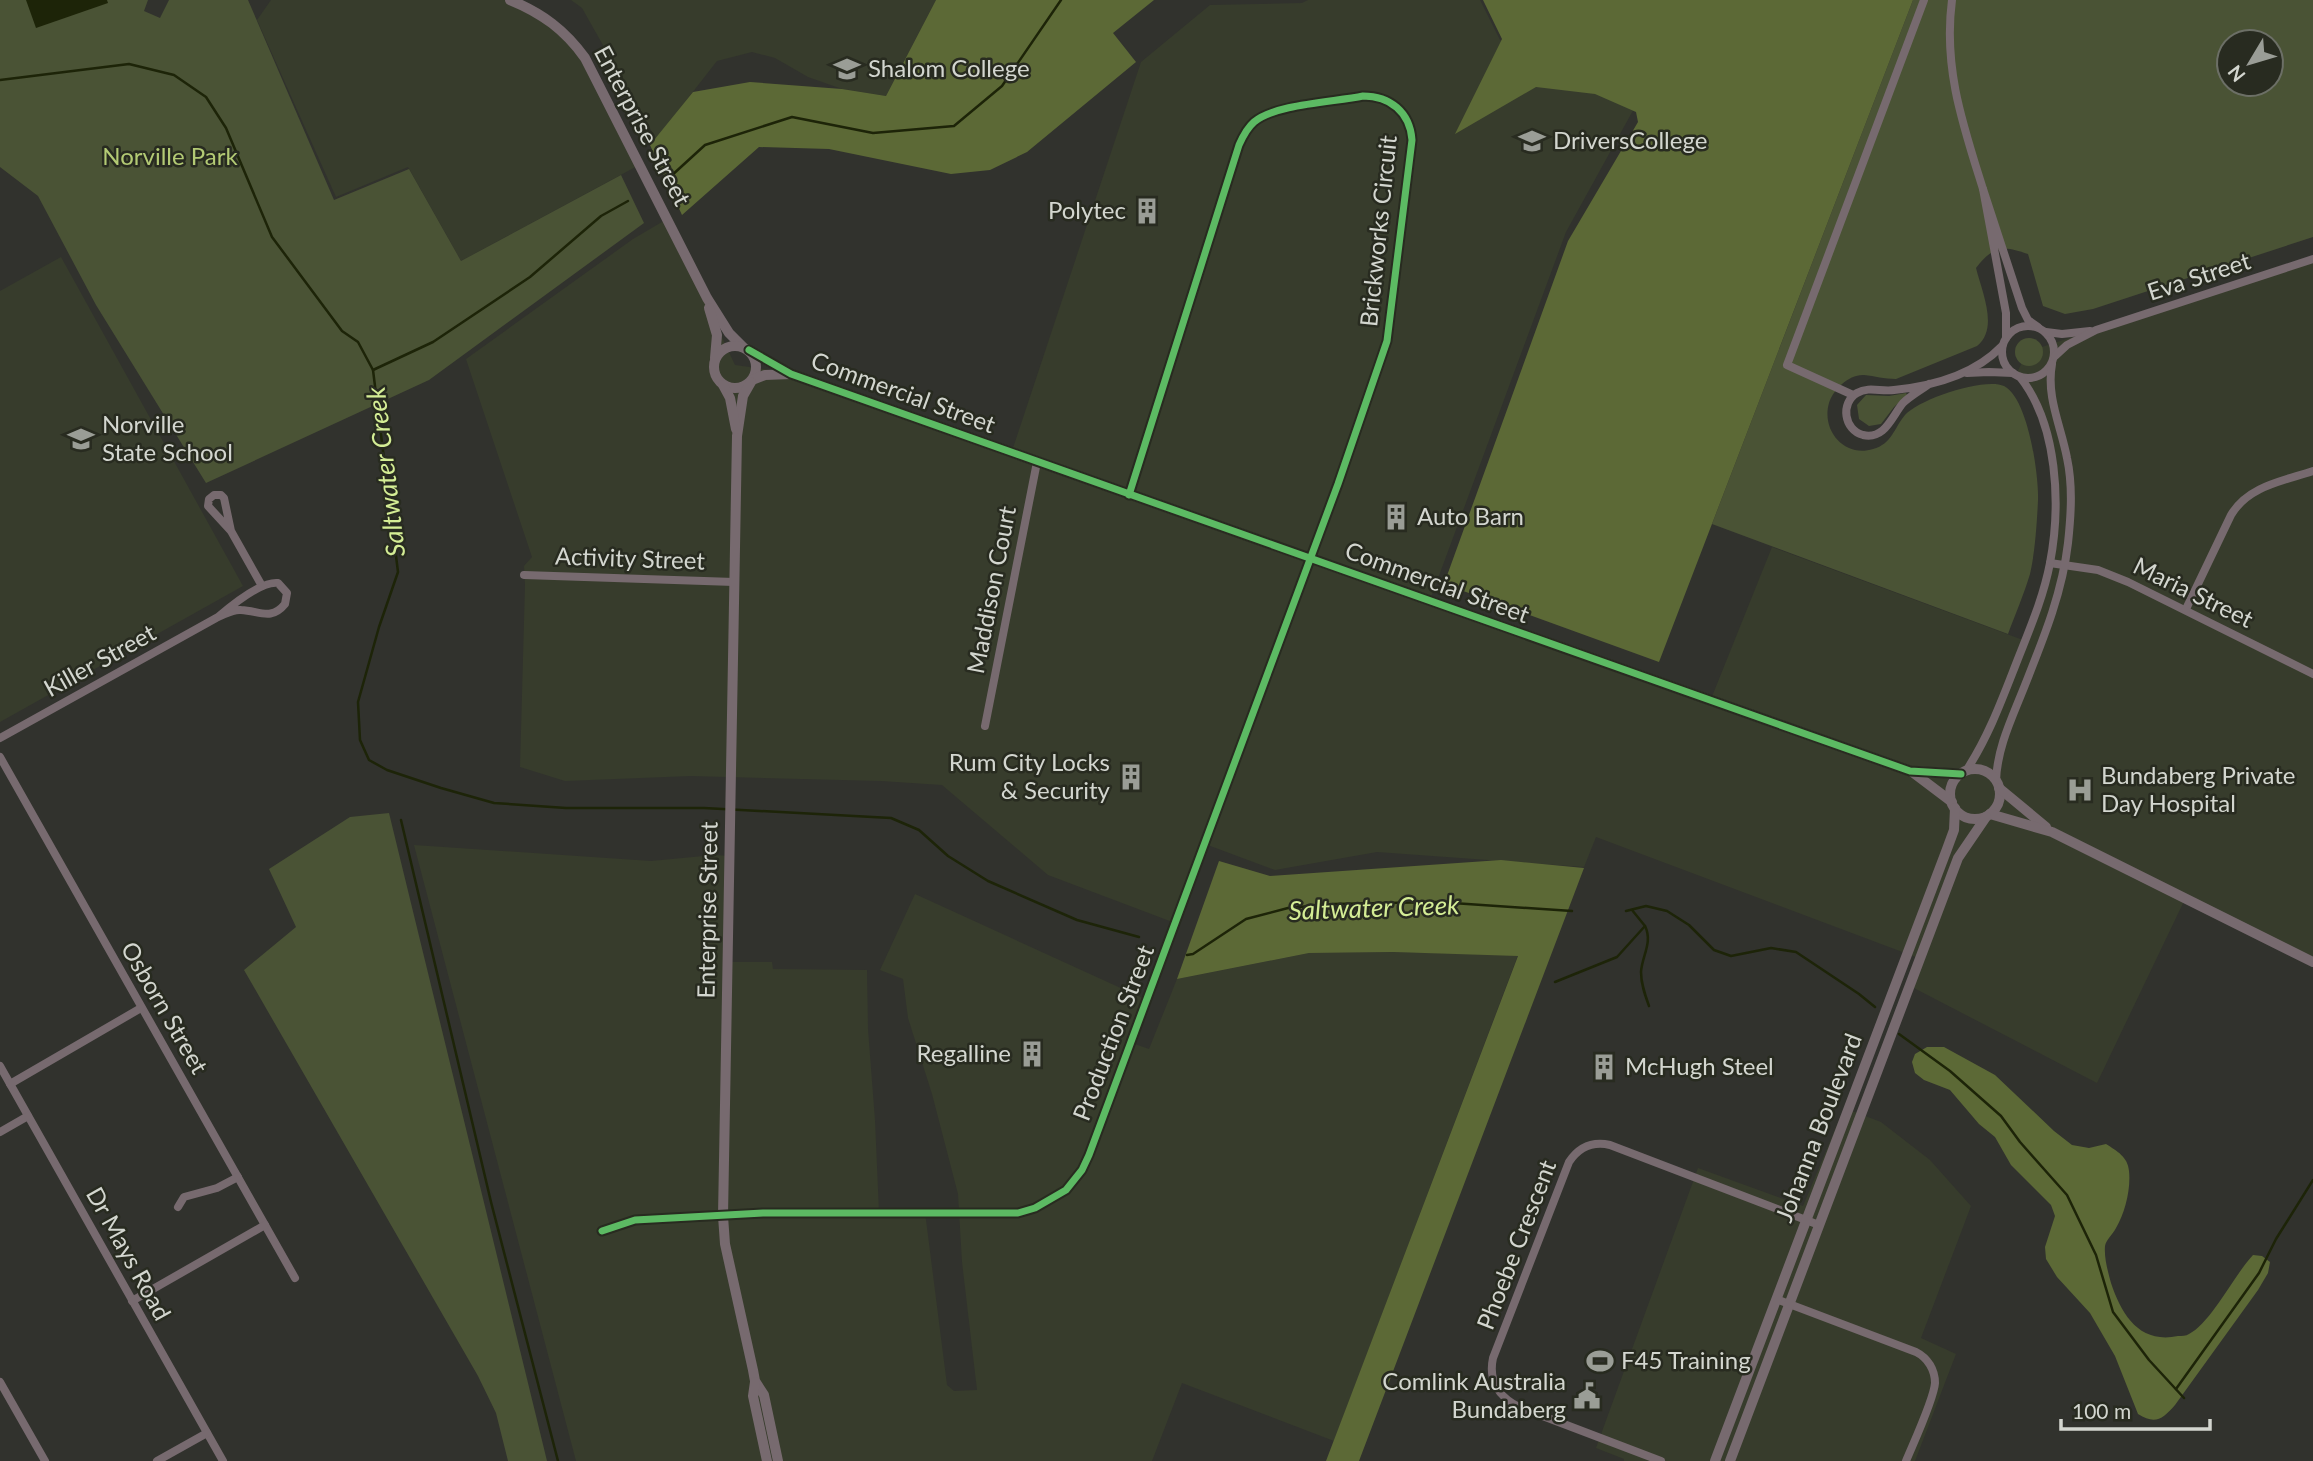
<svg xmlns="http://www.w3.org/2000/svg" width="2313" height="1461" font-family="Lato,sans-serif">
	<rect width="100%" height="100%" fill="#31322d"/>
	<g fill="#373c2c">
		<path d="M271,0H512L576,44L641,164L461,261L408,167L336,197L257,20Z"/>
		<path d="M571,0H936L886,96L842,89L808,77L775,58L752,52L717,61L656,139L582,8Z"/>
		<path d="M1308,0H1480L1500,40L1641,96L1566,232L1430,600L1711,699L1772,547L2023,640L2036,610L2053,532V474L2040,416L2019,379L2015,377L2027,352L2313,258V960L2186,897L2097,1083L1910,986L1921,959L1596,837L1584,867L1377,852L1275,870L1205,844L1175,923L1048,875L942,785L881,781L690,776L565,781L520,767L525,585L524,566L532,557L466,359L633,239L667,219L735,365L792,373L1012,451L1141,62L1210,5L1302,3Z"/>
		<path d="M61,257L243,586L0,722V291Z"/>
		<path d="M414,845L651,861L714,855L731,856L729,962H772L773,969L867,970L868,1029L875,1120L879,1212H925L947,1385L954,1391L977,1390L962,1262L958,1194L932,1094L908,1018L903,979L880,970L915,894L1147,1000L1132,1043L1149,1049L1177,979L1309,953L1393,952L1518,955L1334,1441L1182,1383L1152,1461H576Z"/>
		<path d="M1844,1108L1881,1122L1930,1160L1971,1206L1921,1338L1956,1354L1915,1461H1624V1459L1596,1448L1698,1168L1803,1206Z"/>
	</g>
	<g fill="#4a5335" fill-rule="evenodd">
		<path d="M0,0H148L144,11L160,18L169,0H248L334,200L409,169L461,261L621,175L644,223L429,380L206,483L96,305L38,196L0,167Z"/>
		<path d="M1913,0H2313V237L2093,309L2065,314L2043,306L2028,254C2003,245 1993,246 1976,268C1982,292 1999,329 1977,346L1896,379C1884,379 1875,376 1864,375C1849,374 1833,390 1829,403C1821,431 1845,458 1873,449C1892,444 1894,428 1905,415C1919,399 1985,377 2004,386C2028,398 2039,475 2038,500C2037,522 2035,553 2030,574C2024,594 2015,615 2008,634L1712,524ZM2229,42H2271V84H2229Z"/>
		<circle cx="2029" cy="352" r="14"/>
		<path d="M1906,393L1907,395L1894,407L1881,424L1869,426L1859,419L1857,405L1866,395L1889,396Z"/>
		<path d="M389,813L547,1461H508L496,1413L478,1376L244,970L296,927L269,869L350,817Z"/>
	</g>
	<g fill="#5c6936">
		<path d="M936,0H1154L1113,33L1136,62L1027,152L990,170L951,174L829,149L759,147L682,215L650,145L693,92L750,82L842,89L886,96Z"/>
		<path d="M1483,0H1913L1659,662L1444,584L1568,241L1638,122L1636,112L1595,94L1536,87L1455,134L1502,39Z"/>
		<path d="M1501,860L1584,868L1359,1461H1326L1518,956L1393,952L1309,953L1177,979L1219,861L1270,876Z"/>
		<path d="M1927,1047H1944L1995,1075L2054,1131L2072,1145L2089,1148L2106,1144C2117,1151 2128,1157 2129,1171C2131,1189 2125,1213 2116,1228C2113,1234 2106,1240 2105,1246C2104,1258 2108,1272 2111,1283C2122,1316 2140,1344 2178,1336C2182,1336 2186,1336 2189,1334C2211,1323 2234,1275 2253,1255L2262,1256L2270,1262L2268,1273L2258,1290L2175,1405C2163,1419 2155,1425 2138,1414L2115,1356L2090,1313L2057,1277L2046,1259L2045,1247L2055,1216L2051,1205L2011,1165L1995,1137L1979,1124L1950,1090L1924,1080L1915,1073L1912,1062L1915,1054Z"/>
	</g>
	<path fill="#1d2408" d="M26,0H107L108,3L36,28Z"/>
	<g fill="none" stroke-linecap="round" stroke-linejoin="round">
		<g stroke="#1d2408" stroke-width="2.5">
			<path d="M0,80L129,64L174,75L206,97L226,128L272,237L342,331L358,342L373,370L398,572L379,627L358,702L360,740L369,760L387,770L441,788L494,803L566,808H704L891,818L919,830L948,856L988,881L1077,920L1139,937"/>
			<path d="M670,177L705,145L792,117L873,133L954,126L1002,86L1061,0"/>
			<path d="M373,370L433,342L530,277L601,216L628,201"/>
			<path d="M401,820L491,1202L558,1461"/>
			<path d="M1626,911L1646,906L1667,911L1689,925L1714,950L1731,956L1771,948L1796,952L1859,994L1875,1007"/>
			<path d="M1645,926C1653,942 1642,956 1641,972C1641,984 1645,995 1649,1006"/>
			<path d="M1187,955L1193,954L1246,919L1288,908L1334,904L1438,902L1572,911"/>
			<path d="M1555,982L1617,957L1645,926L1632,910"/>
			<path d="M1899,1034L1950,1071L2001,1116L2020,1142L2067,1195L2096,1255L2113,1312L2149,1360L2184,1398"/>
			<path d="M2176,1389L2259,1273L2276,1239L2313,1180"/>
		</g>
		<g stroke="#776a6f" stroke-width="8">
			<path d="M1952,0C1943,68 1963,125 1983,189"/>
			<circle cx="2028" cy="352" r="26"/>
			<path d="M2046,332L2062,334L2090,331"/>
			<path d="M2006,338V313L1983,189L2022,308L2028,320L2038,327"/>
			<path d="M2055,356L2067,345L2096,330L2313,259"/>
			<path d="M1967,373L1989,372L2013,373"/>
			<path d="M1929,384C1921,390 1910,396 1903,403C1892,416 1885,440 1863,435C1844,430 1840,403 1857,393C1869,386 1881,392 1894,390C1933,386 1974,375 2002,346"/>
			<path d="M1853,395L1787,365L1924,0"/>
			<path d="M231,531L224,498L221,495H214L209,499L208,506L231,531L262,586"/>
			<path d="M2050,563L2098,570L2128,582L2313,674"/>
			<path d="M524,575L734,582"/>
			<path d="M2186,609L2231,515C2248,486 2283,481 2313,471"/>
			<path d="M985,726L1037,462"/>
			<path d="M0,738L218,617C226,614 233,609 241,610C260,611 271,621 285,604L287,593L278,583C261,581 232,605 218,617"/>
			<path d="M0,757L295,1278"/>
			<path d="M1966,771C1987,739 2000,705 2014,669C2027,635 2043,600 2050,563C2061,505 2058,425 2020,377"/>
			<path d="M1996,781C1997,749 2011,720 2023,690C2042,642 2062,595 2068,543C2071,515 2073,486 2067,458C2061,426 2046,397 2052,364"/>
			<path d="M0,1066L223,1461"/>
			<path d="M10,1084L141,1008"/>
			<path d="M0,1132L28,1116"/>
			<path d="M178,1207L184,1197L217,1188L238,1177"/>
			<path d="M602,1231L635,1220L763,1213H1018L1035,1208L1066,1190L1082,1170L1089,1155L1338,484L1387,341L1412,140C1410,112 1390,96 1363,96C1334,102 1275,104 1254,122C1247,128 1243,136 1239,145L1129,495"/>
			<path d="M1776,1299L1916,1352C1928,1358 1935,1370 1935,1383C1934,1399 1913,1444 1906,1461"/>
			<path d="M132,1301L265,1225"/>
			<path d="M0,1382L45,1461"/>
			<path d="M157,1461L207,1433"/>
			<path d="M1661,1461L1519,1407C1499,1397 1488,1381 1493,1358L1569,1162C1579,1147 1592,1141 1610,1145L1819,1225"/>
		</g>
		<g stroke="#776a6f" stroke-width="10">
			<path d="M510,0C542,13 565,30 585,58L707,298L729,333L743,347"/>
			<path d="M709,308L717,335L715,358"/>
			<circle cx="735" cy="367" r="21"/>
			<path d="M749,350L791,374L1910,771L1961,774"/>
			<path d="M752,380L765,375L791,374"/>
			<path d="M751,382L743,396L737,436L723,1216L725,1244L753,1370L755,1381L764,1395L778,1461"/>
			<path d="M723,385L730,398L736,429"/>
			<circle cx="1975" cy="794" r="25"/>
			<path d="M1911,771L1952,802"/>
			<path d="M1999,788L2046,827"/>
			<path d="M1990,814L2052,832L2313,962"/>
			<path d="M755,1382L753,1396L767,1461"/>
			<path d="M1715,1461L1947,849L1954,830L1955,808"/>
			<path d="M1730,1461L1958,858L1986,817"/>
		</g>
		<g stroke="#282b20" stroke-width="11">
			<g id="cycleway">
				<path d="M749,350L791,374L1910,771L1961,774"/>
				<path d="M602,1231L635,1220L763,1213H1018L1035,1208L1066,1190L1082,1170L1089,1155L1338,484L1387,341L1412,140C1410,112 1390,96 1363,96C1334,102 1275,104 1254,122C1247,128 1243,136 1239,145L1129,495"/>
			</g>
		</g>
		<use href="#cycleway" stroke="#5cba63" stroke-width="7"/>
	</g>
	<defs>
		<g id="school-bare" transform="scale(2.1)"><path d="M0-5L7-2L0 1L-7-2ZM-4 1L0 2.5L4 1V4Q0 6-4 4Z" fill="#9a9d96" stroke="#282b20" stroke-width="2.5" paint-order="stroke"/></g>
		<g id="building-bare" transform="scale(2.1)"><path d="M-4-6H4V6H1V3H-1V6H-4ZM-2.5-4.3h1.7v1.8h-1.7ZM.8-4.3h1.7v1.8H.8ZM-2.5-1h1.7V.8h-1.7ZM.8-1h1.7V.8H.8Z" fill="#9a9d96" stroke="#282b20" stroke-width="2.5" paint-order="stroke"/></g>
		<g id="hospital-bare" transform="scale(2.1)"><path d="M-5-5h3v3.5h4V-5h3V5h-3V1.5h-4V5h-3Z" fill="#9a9d96" stroke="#282b20" stroke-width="2.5" paint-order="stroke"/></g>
		<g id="stadium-bare" transform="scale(2.1)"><path d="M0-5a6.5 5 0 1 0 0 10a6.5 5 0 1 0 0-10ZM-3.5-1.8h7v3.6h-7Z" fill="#9a9d96" stroke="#282b20" stroke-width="2.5" paint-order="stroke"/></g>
		<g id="civic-bare" transform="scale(2.1)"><path d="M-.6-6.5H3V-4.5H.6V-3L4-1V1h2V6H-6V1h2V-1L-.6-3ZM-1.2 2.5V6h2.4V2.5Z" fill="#9a9d96" stroke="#282b20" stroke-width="2.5" paint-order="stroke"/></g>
	</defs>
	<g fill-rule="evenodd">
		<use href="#school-bare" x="847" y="69"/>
		<use href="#school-bare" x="1532" y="141"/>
		<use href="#building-bare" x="1147" y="211"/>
		<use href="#school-bare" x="81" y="439"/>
		<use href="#building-bare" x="1396" y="517"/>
		<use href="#building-bare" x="1131" y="777"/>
		<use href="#hospital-bare" x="2080" y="790"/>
		<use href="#building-bare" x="1032" y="1054"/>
		<use href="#building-bare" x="1604" y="1067"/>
		<use href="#stadium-bare" x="1600" y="1361"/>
		<use href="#civic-bare" x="1587" y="1396"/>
	</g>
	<g text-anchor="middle" stroke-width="5" stroke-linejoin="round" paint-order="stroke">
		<g font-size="24" fill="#d3d6cf" stroke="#282b20" text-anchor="start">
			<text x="868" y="77">Shalom College</text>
			<text x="1553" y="149">DriversCollege</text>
			<text x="1126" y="219" text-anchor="end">Polytec</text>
			<text x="102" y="433">Norville<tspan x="102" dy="28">State School</tspan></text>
			<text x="1417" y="525">Auto Barn</text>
			<text x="1110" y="771" text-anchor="end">Rum City Locks<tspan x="1110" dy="28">&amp; Security</tspan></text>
			<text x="2101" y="784">Bundaberg Private<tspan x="2101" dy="28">Day Hospital</tspan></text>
			<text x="1011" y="1062" text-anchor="end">Regalline</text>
			<text x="1625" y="1075">McHugh Steel</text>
			<text x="1621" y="1369">F45 Training</text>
			<text x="1566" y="1390" text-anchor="end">Comlink Australia<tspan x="1566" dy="28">Bundaberg</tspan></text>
		</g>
		<g font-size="24" fill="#d3d6cf" stroke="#282b20">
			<text transform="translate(642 126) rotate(62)" y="8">Enterprise Street</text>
			<text transform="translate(1379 231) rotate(-84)" y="8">Brickworks Circuit</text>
			<text transform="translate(2199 277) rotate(-18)" y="8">Eva Street</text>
			<text transform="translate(903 393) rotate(20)" y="8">Commercial Street</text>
			<text transform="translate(630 559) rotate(2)" y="8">Activity Street</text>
			<text transform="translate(1437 583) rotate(20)" y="8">Commercial Street</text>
			<text transform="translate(992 590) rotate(-79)" y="8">Maddison Court</text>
			<text transform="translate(2193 593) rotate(26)" y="8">Maria Street</text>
			<text transform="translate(100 661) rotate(-29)" y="8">Killer Street</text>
			<text transform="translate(708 910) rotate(-89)" y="8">Enterprise Street</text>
			<text transform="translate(164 1008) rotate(60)" y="8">Osborn Street</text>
			<text transform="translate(1114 1033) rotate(-69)" y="8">Production Street</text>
			<text transform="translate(1819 1128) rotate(-69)" y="8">Johanna Boulevard</text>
			<text transform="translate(1517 1245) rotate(-69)" y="8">Phoebe Crescent</text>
			<text transform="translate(128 1254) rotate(61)" y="8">Dr Mays Road</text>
		</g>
		<g font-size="24" fill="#b3ca74" stroke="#282b20">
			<text x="170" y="165">Norville Park</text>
		</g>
		<g font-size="26" font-style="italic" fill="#d4ed95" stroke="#282b20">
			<text transform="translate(386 472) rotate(-97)" y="9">Saltwater Creek</text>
			<text transform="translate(1374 908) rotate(-2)" y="9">Saltwater Creek</text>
		</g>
	</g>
	<g transform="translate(2250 63) rotate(232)"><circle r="33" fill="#282b20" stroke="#6c6f66" stroke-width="2"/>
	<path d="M0-5L12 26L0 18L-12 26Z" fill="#9a9d96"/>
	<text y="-10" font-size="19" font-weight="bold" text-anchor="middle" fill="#d3d6cf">N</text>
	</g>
	<path d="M2061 1419v10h149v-10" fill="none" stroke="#d3d6cf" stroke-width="3.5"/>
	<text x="2072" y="1419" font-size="21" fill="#d3d6cf" stroke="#282b20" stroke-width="5" paint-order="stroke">100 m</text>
</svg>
